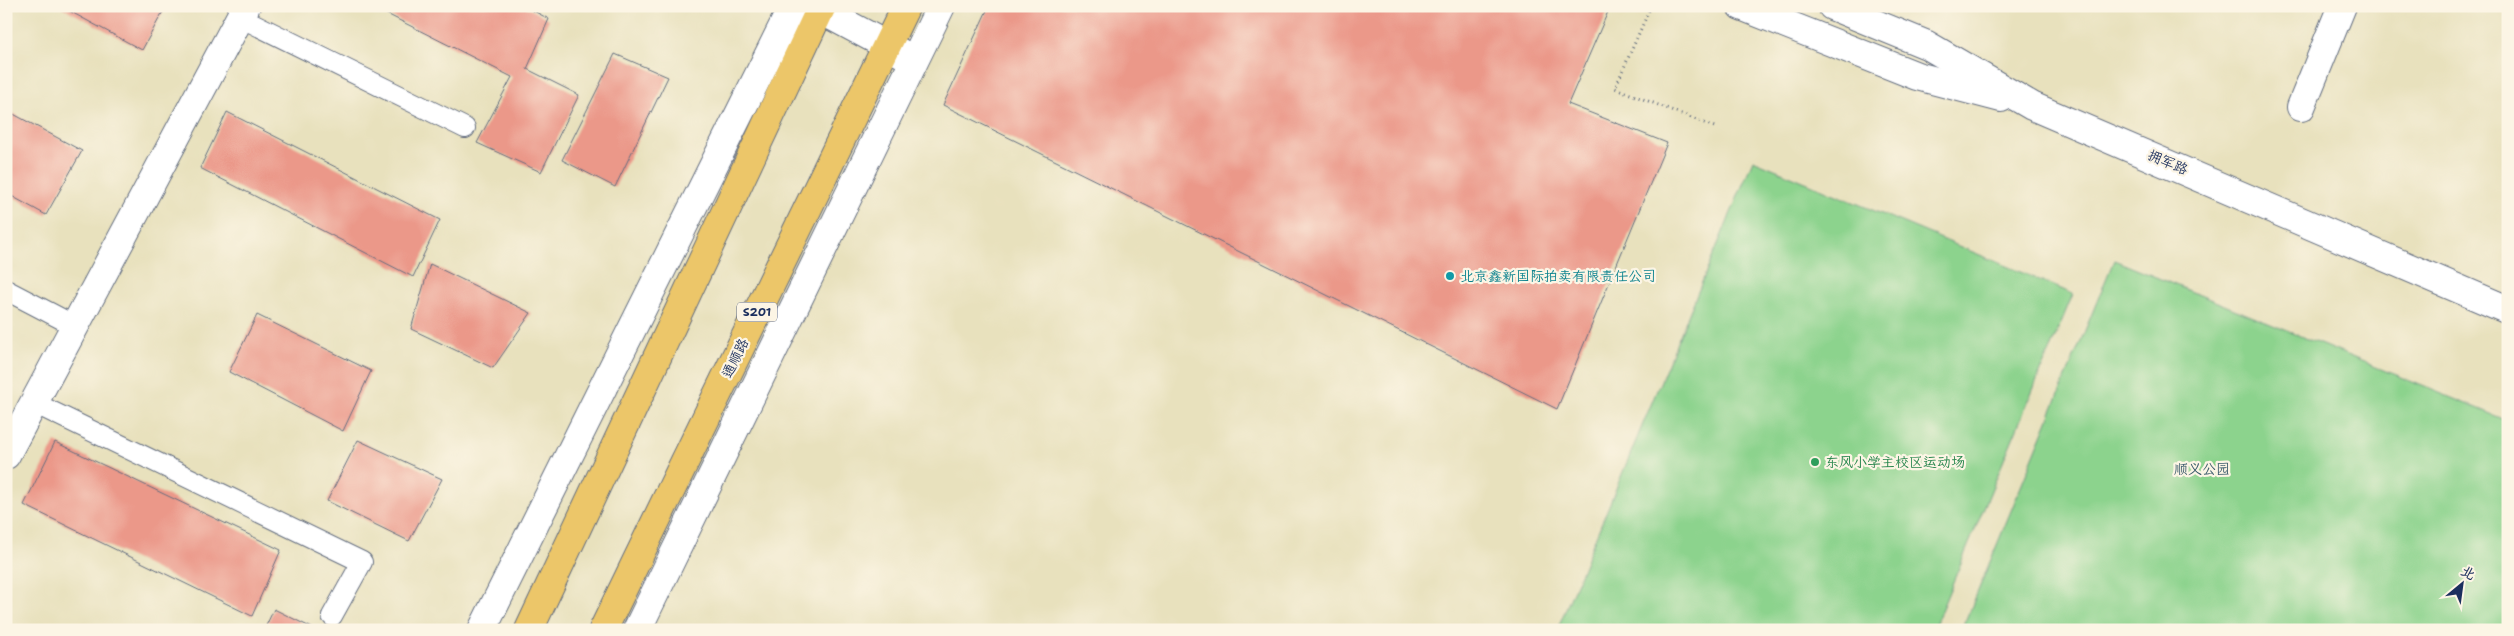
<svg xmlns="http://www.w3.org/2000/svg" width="2514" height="636" font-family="'Shantell Sans','LXGW WenKai TC',sans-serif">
	<rect width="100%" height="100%" fill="#fcf5e5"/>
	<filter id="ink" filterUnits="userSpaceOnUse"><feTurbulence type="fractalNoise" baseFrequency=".02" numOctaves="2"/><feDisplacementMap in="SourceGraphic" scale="10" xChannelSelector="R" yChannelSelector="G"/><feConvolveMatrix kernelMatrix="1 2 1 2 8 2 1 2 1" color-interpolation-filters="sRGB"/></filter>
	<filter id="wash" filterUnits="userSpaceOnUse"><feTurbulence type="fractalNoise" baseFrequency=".0096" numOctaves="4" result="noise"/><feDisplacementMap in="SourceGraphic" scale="20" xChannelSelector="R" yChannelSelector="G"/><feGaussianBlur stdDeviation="1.12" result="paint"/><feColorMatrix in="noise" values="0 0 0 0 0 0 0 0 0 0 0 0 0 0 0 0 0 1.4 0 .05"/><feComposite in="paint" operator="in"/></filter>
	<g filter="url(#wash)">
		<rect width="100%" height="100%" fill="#e8e1bd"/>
		<g fill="#8cd38d" stroke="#548176">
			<path d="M1753,160L2073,294L1933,630H1557Z"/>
			<path d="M2114,260L2508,421V630H1962Z"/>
		</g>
		<g id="blocks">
			<g fill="#eb9889">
				<path d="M60,6H166L142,50Z"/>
				<path d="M371,6H524L549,19L527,69L579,95L541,172L477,143L512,77Z"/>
				<path d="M989,6L1610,7L1568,104L1667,143L1557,409L943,105Z"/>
				<path d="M615,54L668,77L615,187L562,160Z"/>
				<path d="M6,110L82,151L46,215L6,193Z"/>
				<path d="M227,112L440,220L413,277L200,168Z"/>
				<path d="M430,264L531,313L493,368L411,329Z"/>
				<path d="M257,315L371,371L343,431L229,372Z"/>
				<path d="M358,440L442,479L409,541L327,501Z"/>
				<path d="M55,442L281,550L252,616L24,505Z"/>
				<path d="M274,609L316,630H264Z"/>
			</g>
		</g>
	</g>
	<g filter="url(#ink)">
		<use href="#blocks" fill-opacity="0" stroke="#636d7f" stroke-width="1"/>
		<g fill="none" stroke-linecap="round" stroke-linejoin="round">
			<g stroke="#636d7f" stroke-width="22">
				<g id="service">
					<path d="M240,17L465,128"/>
					<path d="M6,290L75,326"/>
					<path d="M34,403L362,562L332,616"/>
				</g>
			</g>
			<g stroke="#636d7f" stroke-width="30">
				<g id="minor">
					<path d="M813,6L914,60"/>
					<path d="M2301,107L2342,6"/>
					<path d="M6,455L246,6"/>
				</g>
			</g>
			<g stroke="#636d7f" stroke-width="30">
				<g id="tertiary">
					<path d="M1741,6L1917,76L2001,98"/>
					<path d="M1832,6L1927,45L2032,106L2508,310"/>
					<path d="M482,630L793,6"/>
					<path d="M637,630L941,6"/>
				</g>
			</g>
			<g stroke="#636d7f" stroke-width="30">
				<g id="primary">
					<path d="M529,630L822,6"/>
					<path d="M603,630L906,6"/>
				</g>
			</g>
			<path stroke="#636d7f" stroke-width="3" stroke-dasharray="1 4" stroke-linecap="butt" d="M1651,6L1615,88L1717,128"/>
			<use href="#service" stroke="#fff" stroke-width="20"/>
			<use href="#minor" stroke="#fff" stroke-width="28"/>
			<use href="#tertiary" stroke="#fff" stroke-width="28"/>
			<use href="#primary" stroke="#ecc669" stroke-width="28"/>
		</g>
	</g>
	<circle fill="#0f9aa8" stroke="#fcf5e5" stroke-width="2" cx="1450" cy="276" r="5"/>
	<circle fill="#2e9e5b" stroke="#fcf5e5" stroke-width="2" cx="1815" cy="462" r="5"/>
	<g text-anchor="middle" stroke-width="4.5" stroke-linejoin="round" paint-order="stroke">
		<rect fill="#fcf5e5" stroke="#5e6a86" stroke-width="1" x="737" y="302.5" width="40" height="19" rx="4"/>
		<g font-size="12" font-weight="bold" fill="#1b2f5e">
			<text x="757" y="316">S201</text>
		</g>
		<g font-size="14" fill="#1b2f5e" stroke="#fcf5e5">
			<text transform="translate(2168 162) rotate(23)" y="5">拥军路</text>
			<text transform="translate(735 358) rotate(-64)" y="5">通顺路</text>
		</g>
		<g font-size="14" fill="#0d838f" stroke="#fcf5e5" text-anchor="start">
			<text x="1460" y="281">北京鑫新国际拍卖有限责任公司</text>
		</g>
		<g font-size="14" fill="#27864d" stroke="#fcf5e5" text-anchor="start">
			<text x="1825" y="467">东风小学主校区运动场</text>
		</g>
		<g font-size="14" fill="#37586a" stroke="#fcf5e5">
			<text x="2202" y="474">顺义公园</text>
		</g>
	</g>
	<rect width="2514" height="636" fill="none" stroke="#fcf5e5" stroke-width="25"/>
	<g transform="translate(2462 584) rotate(29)" stroke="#fcf5e5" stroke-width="4" paint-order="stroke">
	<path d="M0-4L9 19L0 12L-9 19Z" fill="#1b2f5e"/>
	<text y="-8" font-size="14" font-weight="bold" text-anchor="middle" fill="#1b2f5e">北</text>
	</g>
</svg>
